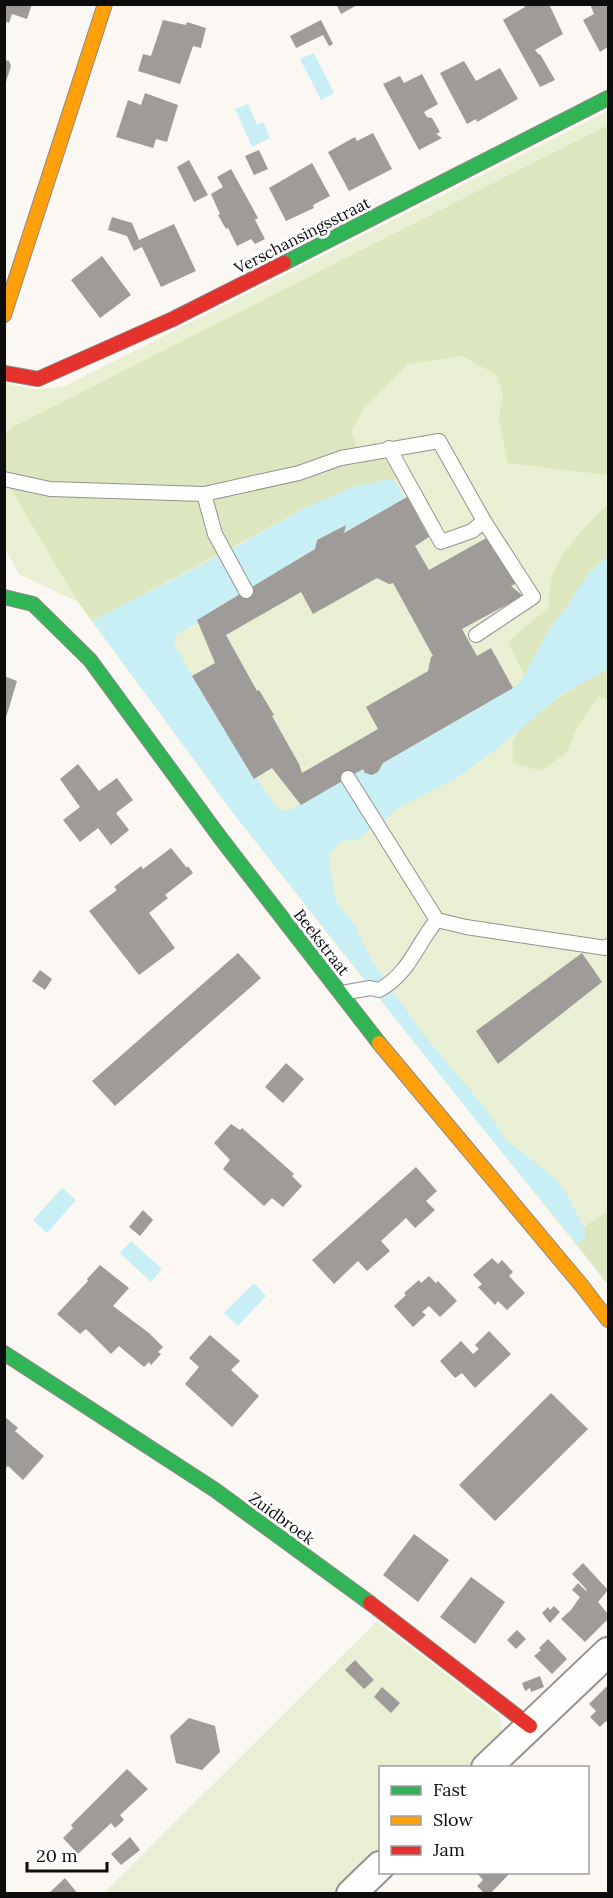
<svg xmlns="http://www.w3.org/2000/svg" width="613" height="1898" font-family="Lora,serif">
	<rect width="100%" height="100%" fill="#fbf7f2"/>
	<g fill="#e9efd2">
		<path d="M608,111V1285L338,947L233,813L78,602L19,574L5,549L4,383L34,389L63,387Z"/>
		<path d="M377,1621L500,1716L502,1732L494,1747L472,1767L380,1768V1854L339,1893L103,1894Z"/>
	</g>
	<g fill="#dce7bf">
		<path d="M608,125V475L508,463L499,420L503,396L497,375L462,356L408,364L362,411L351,432L358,449L389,460L398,477L394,481L388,479L309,506L92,621L78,602L5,479V434L13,427Z"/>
		<path d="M608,505V556C587,574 577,592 561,615C548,635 534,654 525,676L508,642L548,608C550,599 549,589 551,580C555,557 591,520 608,505Z"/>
		<path d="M608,669V703L606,699L599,696L578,726L566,753L541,771L513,763C513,757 512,749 513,744C519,715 584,683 608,669Z"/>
		<path d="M608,1211V1285L577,1244L585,1238L584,1227Z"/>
	</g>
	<g fill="#c8eff6">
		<path d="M314,53L334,93L321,100L300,59Z"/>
		<path d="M248,104L257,125L263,122L270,138L252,147L235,109Z"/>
		<path d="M388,479L394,481L405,498L344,533L345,525L318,540L315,549L197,620L198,623L177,634L174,643L192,676L254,778H256L278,809L283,811L290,810L363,769L365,773C375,775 380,772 383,763L513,688L525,676L533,658L549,630L565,610L577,590L592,570L608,556V669L561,695L495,750L455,779L400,807L357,840L340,841L330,855V868L336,901L355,926L371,959L398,999L428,1040L486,1109L506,1140L555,1178L566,1193L584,1227L585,1238L577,1244L475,1119L233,813L92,621L234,548L309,506L353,487Z"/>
		<path d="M62,1188L76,1200L47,1233L33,1220Z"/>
		<path d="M131,1241L162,1269L151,1282L120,1253Z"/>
		<path d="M254,1283L266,1296L238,1326L224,1313Z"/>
	</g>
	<g fill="#9e9b98" fill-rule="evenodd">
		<path d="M4,4H32L27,19L12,14L9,23L4,21Z"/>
		<path d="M336,4H359L341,14Z"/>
		<path d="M524,4H549L563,34L535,50L539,55L540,54L555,80L540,87L503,20L525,7Z"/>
		<path d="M590,4H608V47L600,52L583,20L594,14Z"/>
		<path d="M163,20L186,25L187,22L206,28L201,48L193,46L180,84L138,71L143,54L151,56Z"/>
		<path d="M321,20L333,44L329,46L323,35L296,48L290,36Z"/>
		<path d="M5,60L9,61L11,66L5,85Z"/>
		<path d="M464,61L476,81L500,68L518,99L477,122L476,119L467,124L440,73Z"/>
		<path d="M422,74L438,104L424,112L427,117L432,118L440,132L436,134L442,138L419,150L383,84L400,76L404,83Z"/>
		<path d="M145,93L178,105L167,142L156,139L153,148L116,137L128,100L141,105Z"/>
		<path d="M373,133L392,169L349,191L328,152L355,137L357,141Z"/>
		<path d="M259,150L268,169L254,175L245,156Z"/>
		<path d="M189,160L208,195L194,202L177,167Z"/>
		<path d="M312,163L330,196L313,205L314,208L286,221L269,188Z"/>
		<path d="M231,169L258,218L255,220L265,239L255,244L251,239L237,246L228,228L226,229L218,215L220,214L211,194L223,187L217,177Z"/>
		<path d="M112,217L132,223L139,240L174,224L196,271L161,287L142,247L134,251L127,236L108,230Z"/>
		<path d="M102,256L131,295L100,318L71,280Z"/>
		<path d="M407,497L429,537L415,546L429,570L490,536L493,551L499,548L518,583L511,586L523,596L462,629L477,656L491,648L513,688L383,763L378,772L372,775L365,773L363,769L301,805L272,768L254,779L192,676L215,663L197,620L315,549L317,540L346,525L344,533ZM377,578L389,584L393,583L433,656L431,657L428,671L366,707L378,729L302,773L299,764L272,716L274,715L259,690L257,691L226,635L301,592L313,614Z"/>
		<path d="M4,676L17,681L5,721H4Z"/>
		<path d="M78,764L99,791L117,778L133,800L116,813L129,830L111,845L98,828L80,842L63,820L80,807L60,779Z"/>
		<path d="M171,848L187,868L188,866L193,873L165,895L168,898L149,913L175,948L139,975L89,911L117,890L114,887L141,866L143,869Z"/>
		<path d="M238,953L261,978L115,1106L92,1081Z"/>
		<path d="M582,953L602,982L498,1064L476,1031Z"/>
		<path d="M40,970L52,979L45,990L32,981Z"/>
		<path d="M286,1063L304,1079L283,1103L265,1087Z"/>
		<path d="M231,1124L240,1130L242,1128L294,1174L292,1176L302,1186L283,1207L272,1198L264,1206L223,1169L230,1160L214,1143Z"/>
		<path d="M416,1167L437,1191L426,1201L435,1210L415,1228L406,1218L381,1241L390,1251L367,1271L358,1261L334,1284L312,1260Z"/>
		<path d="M143,1210L153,1220L140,1236L129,1227Z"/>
		<path d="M492,1258L498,1264L502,1260L513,1272L509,1276L525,1293L507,1310L498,1301L495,1305L478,1287L482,1284L473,1275Z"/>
		<path d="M100,1265L129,1288L113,1306L149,1333L163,1347L158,1352L161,1354L151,1365L149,1362L144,1367L119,1346L111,1354L86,1329L80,1334L57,1314L88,1281L87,1279Z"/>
		<path d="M429,1276L436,1283L438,1281L457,1301L440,1317L429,1306L422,1312L426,1315L413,1327L394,1306L406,1295L404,1293L419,1280L421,1283Z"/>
		<path d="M489,1331L511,1354L475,1388L462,1373L455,1378L440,1361L461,1341L473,1354L479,1349L475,1345Z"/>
		<path d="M210,1335L240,1361L231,1370L259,1396L232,1427L185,1384L199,1367L189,1358Z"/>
		<path d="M551,1393L588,1429L495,1521L459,1485Z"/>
		<path d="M4,1416L18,1428L15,1431L44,1456L23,1480L8,1466L4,1470Z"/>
		<path d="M414,1534L449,1560L418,1602L383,1575Z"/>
		<path d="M583,1563L608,1590L598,1602L608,1614V1619L585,1642L561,1619L571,1610L580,1597L572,1590L578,1583L586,1591L587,1590L572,1574Z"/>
		<path d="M471,1577L505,1602L475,1644L440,1617Z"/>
		<path d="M554,1606L560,1612L550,1623L542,1613L548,1607L550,1610Z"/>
		<path d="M517,1630L526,1639L516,1649L507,1640Z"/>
		<path d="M548,1639L567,1659L552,1674L534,1656L541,1650L539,1648Z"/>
		<path d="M355,1660L374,1680L364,1689L345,1670Z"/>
		<path d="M540,1676L544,1687L531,1692L530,1688L525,1691L522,1683Z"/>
		<path d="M608,1685V1724L606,1721L600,1727L590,1717L596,1711L589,1704Z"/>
		<path d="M382,1687L400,1703L391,1713L374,1697Z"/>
		<path d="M189,1718L215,1726L220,1752L202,1770L176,1763L170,1736Z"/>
		<path d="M127,1769L148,1789L120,1815L124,1820L115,1828L111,1823L78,1854L63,1838L73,1828L71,1825Z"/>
		<path d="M130,1837L140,1850L121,1865L111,1854Z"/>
		<path d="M476,1872H511L490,1894H485L477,1886L483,1880Z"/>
		<path d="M65,1878L78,1894H48Z"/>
	</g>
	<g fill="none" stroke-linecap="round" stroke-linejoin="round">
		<g stroke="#949290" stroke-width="16">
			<g id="lane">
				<path d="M4,479L50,489L204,494L299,473L341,458L439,441L484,521L472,531L441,542L389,448"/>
				<path d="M204,494L215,534L246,591"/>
				<path d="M476,635L533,597L484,521"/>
				<path d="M348,778L437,920"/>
				<path d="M342,993L370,988L379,990C410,973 416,945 437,920L466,927L606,948L608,946"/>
			</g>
		</g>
		<g stroke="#949290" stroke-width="32">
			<g id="street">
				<path d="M486,1768L608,1652"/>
				<path d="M351,1894L380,1866"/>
			</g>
		</g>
		<g stroke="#8b8987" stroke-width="16">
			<g id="fast">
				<path d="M284,263L608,98"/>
				<path d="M4,597L33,604L90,660L222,840L379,1043"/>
				<path d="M4,1353L215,1490L370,1603"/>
			</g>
		</g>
		<g stroke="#8b8987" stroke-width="16">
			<g id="slow">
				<path d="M4,315L105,4"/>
				<path d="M379,1043L582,1286L608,1320"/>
			</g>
		</g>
		<g stroke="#8b8987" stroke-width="16">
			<g id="jam">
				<path d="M4,373L38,379L173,319L284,263"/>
				<path d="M370,1603L530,1726"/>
			</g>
		</g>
		<use href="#lane" stroke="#fefefd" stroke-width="14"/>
		<use href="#street" stroke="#fefefd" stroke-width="28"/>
		<use href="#fast" stroke="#30b455" stroke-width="14"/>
		<use href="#slow" stroke="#ff9f0a" stroke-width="14"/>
		<use href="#jam" stroke="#e5322d" stroke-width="14"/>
	</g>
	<g text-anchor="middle" stroke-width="6" stroke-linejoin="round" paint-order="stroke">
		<g font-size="16" fill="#0d0d0d" stroke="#fff">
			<text transform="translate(302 235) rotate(-27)" y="6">Verschansingsstraat</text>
			<text transform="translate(322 942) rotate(52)" y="6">Beekstraat</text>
			<text transform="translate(282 1518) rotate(36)" y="6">Zuidbroek</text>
		</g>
	</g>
	<rect width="613" height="1898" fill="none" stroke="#0d0d0d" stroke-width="12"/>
	<rect x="379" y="1766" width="210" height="108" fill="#ffffff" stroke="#9e9e9e" stroke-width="1.5"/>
	<rect x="391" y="1786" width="30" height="9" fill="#30b455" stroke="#9e9e9e" stroke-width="1.5"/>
	<text x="433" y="1796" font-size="18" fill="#0d0d0d">Fast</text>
	<rect x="391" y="1816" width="30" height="9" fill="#ff9f0a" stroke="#9e9e9e" stroke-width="1.5"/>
	<text x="433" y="1826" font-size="18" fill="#0d0d0d">Slow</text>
	<rect x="391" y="1846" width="30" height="9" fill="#e5322d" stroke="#9e9e9e" stroke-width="1.5"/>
	<text x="433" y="1856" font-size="18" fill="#0d0d0d">Jam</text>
	<path d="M27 1862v9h80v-9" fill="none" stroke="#0d0d0d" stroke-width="3"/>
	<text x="36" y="1862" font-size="18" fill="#0d0d0d" stroke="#ffffff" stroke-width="4.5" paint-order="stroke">20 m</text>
</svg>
